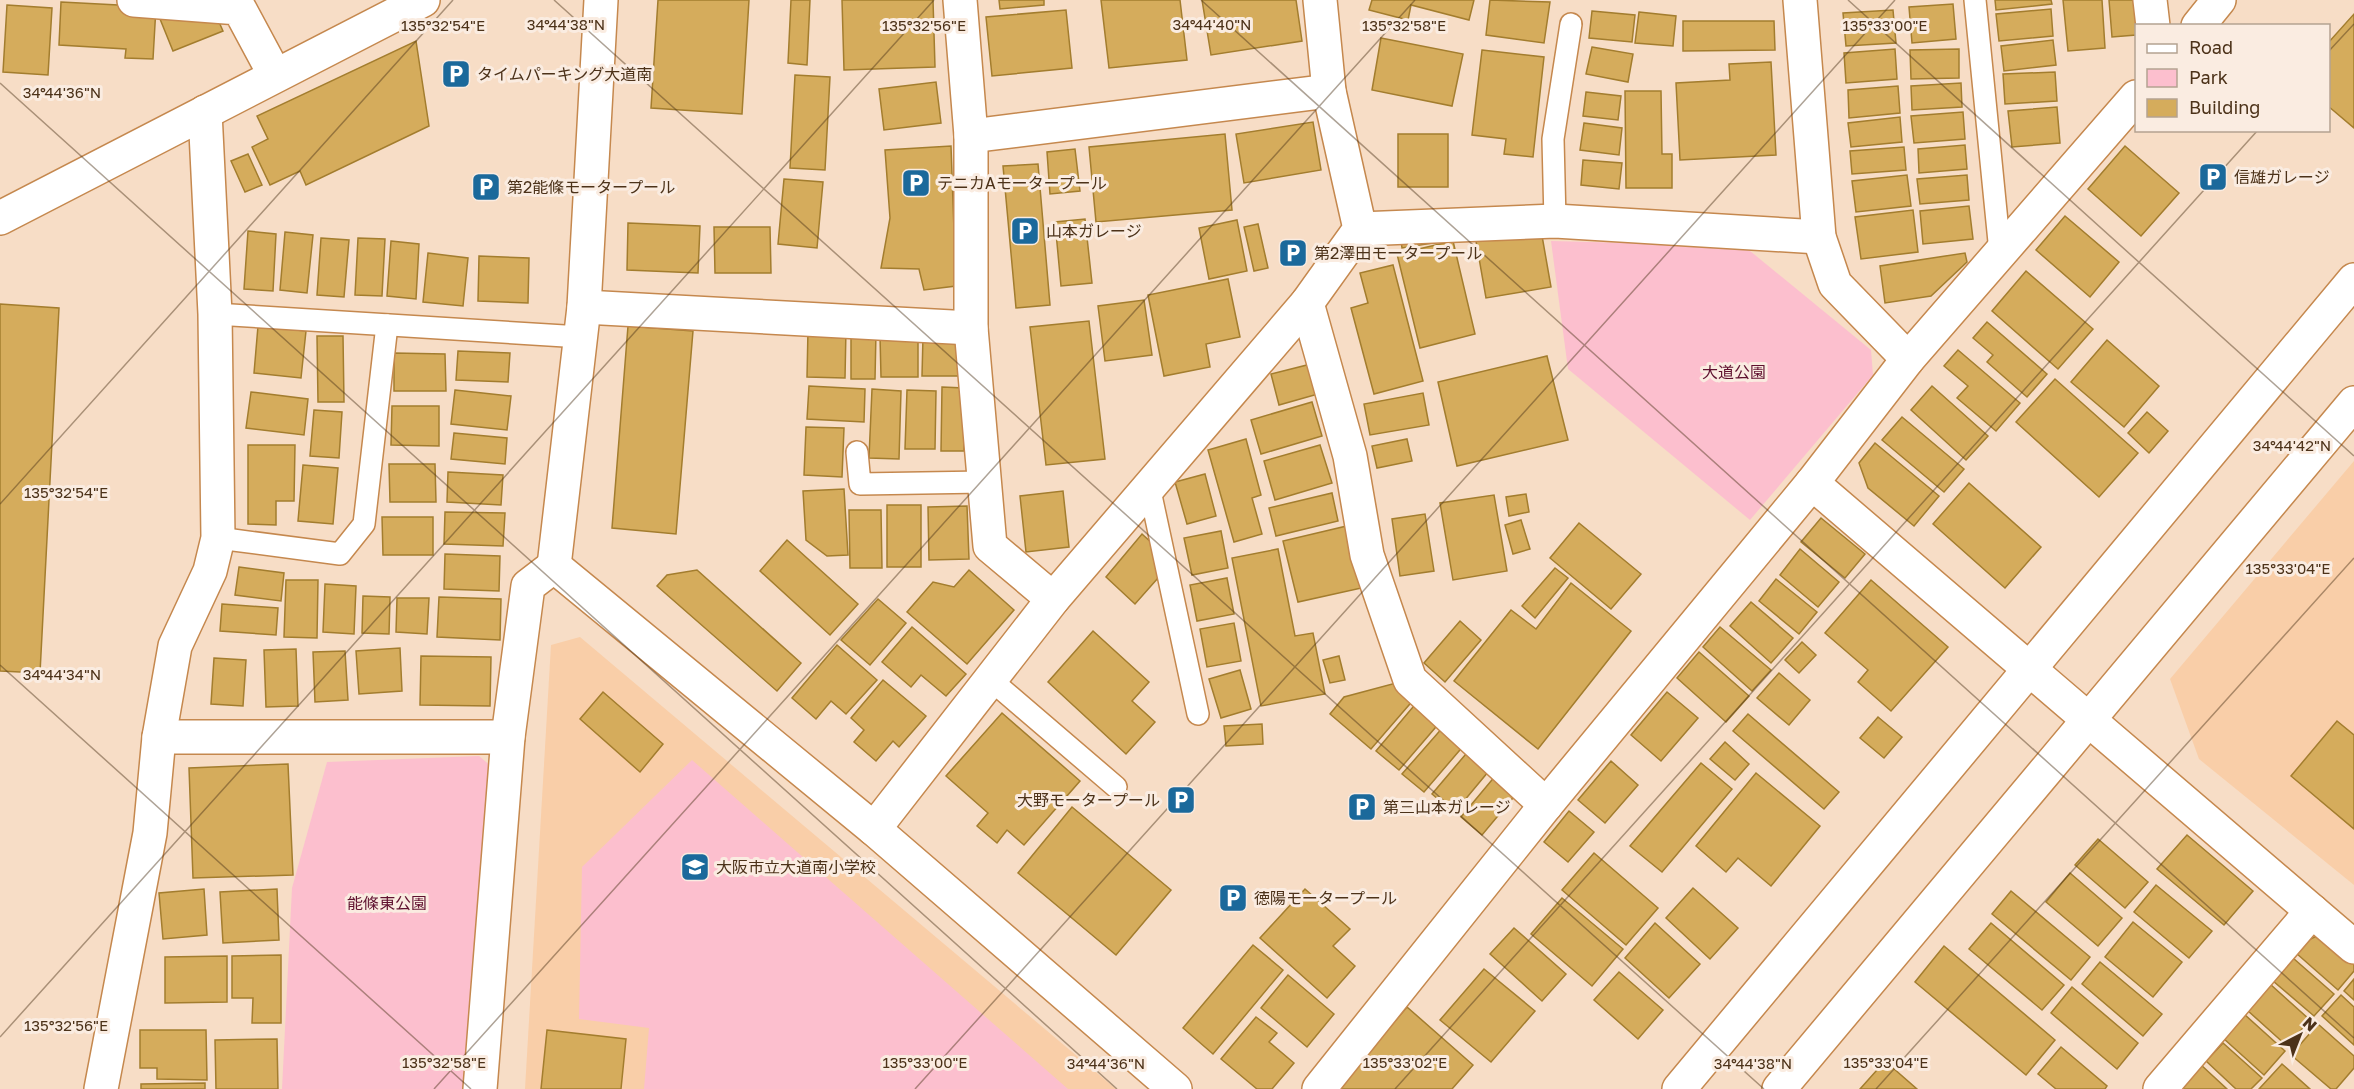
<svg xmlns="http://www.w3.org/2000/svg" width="2354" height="1089" font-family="'Golos Text','Noto Sans JP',sans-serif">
	<rect width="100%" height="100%" fill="#f7ddc6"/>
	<g fill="#f9cea8">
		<path d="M2354,461V885L2199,759L2170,679Z"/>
		<path d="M580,637L1116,1089H525L551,645Z"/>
	</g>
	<g fill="#fcbfce">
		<path d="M1551,241L1744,246L1871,350L1873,375L1750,520L1568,369Z"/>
		<path d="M479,756L493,768L468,1089H282L292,888L327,762Z"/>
		<path d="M692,760L1068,1089H644L649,1028L579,1019L582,867Z"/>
	</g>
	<g fill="#d5ac5c" stroke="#a37d2e" stroke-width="1.5">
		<path d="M658,0H749L742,114L651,108Z"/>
		<path d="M791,0H810L807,65L788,63Z"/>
		<path d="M842,0H933L935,67L844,70Z"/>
		<path d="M999,0H1044V5L1000,9Z"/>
		<path d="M1101,0H1180L1187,60L1109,68Z"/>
		<path d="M1202,0H1296L1302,41L1211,55Z"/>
		<path d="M1372,0H1474L1469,20L1411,5L1408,20L1369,10Z"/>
		<path d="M1490,0L1550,2L1544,43L1486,35Z"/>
		<path d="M1995,0H2051L2052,4L1996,10Z"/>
		<path d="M2063,0H2102L2105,48L2068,51Z"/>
		<path d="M2109,0H2138L2136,35L2112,37Z"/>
		<path d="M61,2L156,7L153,59L125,58L126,49L59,45Z"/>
		<path d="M1953,4L1956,39L1912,43L1909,7Z"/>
		<path d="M7,5L52,8L48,75L3,72Z"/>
		<path d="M2051,9L2053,36L1999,41L1996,14Z"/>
		<path d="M1066,10L1072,68L992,76L986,17Z"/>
		<path d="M1893,10L1896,43L1846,46L1843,13Z"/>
		<path d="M1592,11L1635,15L1632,42L1589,38Z"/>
		<path d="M1639,12L1676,16L1673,46L1635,43Z"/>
		<path d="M215,13L223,31L173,51L158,14Z"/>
		<path d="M2354,14V128L2328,106V43Z"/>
		<path d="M1683,21H1774L1775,50L1683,51Z"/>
		<path d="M1381,38L1463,54L1452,106L1372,90Z"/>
		<path d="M2053,40L2056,65L2004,71L2001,46Z"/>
		<path d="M416,41L429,126L306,185L300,171L270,185L252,147L268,139L257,116Z"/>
		<path d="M1592,47L1633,54L1628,82L1586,74Z"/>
		<path d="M1895,49L1897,79L1846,83L1844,53Z"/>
		<path d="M1959,49V78L1911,79L1910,50Z"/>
		<path d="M1482,50L1544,57L1533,157L1504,154L1506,139L1472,135Z"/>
		<path d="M1771,62L1776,155L1680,160L1676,83L1730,80L1729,64Z"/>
		<path d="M2055,72L2057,101L2005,104L2003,74Z"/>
		<path d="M795,75L830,77L825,170L790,168Z"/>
		<path d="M936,82L941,123L884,130L879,89Z"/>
		<path d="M1961,83L1962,107L1912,110L1911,86Z"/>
		<path d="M1898,86L1900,113L1849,118L1848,90Z"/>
		<path d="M1625,91H1661L1662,154H1672V188H1626Z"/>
		<path d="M1586,92L1621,96L1618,120L1583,116Z"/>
		<path d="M2057,107L2060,143L2012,147L2008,111Z"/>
		<path d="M1963,112L1965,139L1914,143L1911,116Z"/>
		<path d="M1900,117L1902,142L1851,147L1848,123Z"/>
		<path d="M1313,122L1321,170L1244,183L1236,134Z"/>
		<path d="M1584,123L1622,128L1619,155L1580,150Z"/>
		<path d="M1225,134L1232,210L1096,222L1089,147Z"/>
		<rect x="1398" y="134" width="50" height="53"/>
		<path d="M1965,145L1967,169L1919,173L1918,149Z"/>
		<path d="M951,146L956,286L924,290L919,269L881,268L890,218L885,150Z"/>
		<path d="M2125,146L2179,193L2141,236L2088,189Z"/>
		<path d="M1904,147L1906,170L1852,174L1850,151Z"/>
		<path d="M1075,149L1080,191L1050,194L1047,152Z"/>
		<path d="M248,154L262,185L245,192L231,161Z"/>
		<path d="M1583,160L1622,163L1619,189L1581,185Z"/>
		<path d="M1038,164L1050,305L1016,308L1003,166Z"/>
		<path d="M1907,175L1911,206L1856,212L1852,181Z"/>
		<path d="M1967,175L1969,200L1920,204L1917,179Z"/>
		<path d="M784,179L823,182L817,248L778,244Z"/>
		<path d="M1969,206L1973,239L1923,244L1920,211Z"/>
		<path d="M1913,210L1918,252L1861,259L1855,217Z"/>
		<path d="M2065,216L2119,262L2090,297L2036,250Z"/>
		<path d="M1085,219L1092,283L1061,286L1055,222Z"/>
		<path d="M1237,220L1247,271L1209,279L1199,228Z"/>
		<path d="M628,223L700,226L698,273L627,270Z"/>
		<path d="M1258,224L1268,268L1254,271L1244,227Z"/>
		<path d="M714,227H770L771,273H715Z"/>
		<path d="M1541,230L1551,287L1486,298L1476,241Z"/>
		<path d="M248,231L276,234L273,291L244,289Z"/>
		<path d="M285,232L313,235L307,293L280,290Z"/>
		<path d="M321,238L349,240L344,297L317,295Z"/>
		<path d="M358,238L385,239L382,296L355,295Z"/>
		<path d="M391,241L419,244L416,299L387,296Z"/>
		<path d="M1401,241H1445L1402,248Z"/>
		<path d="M1453,241L1475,334L1420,348L1397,254Z"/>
		<path d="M428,253L468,258L463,306L423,302Z"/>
		<path d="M1965,253L1967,262L1931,296L1885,303L1880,266Z"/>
		<path d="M479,256L529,258L528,303L478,301Z"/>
		<path d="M1393,265L1423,381L1374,394L1351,308L1368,303L1360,273Z"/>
		<path d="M2026,271L2093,329L2058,369L1992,311Z"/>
		<path d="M1228,279L1240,337L1206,344L1210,367L1164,376L1148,295Z"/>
		<path d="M1144,300L1152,355L1105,361L1098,306Z"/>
		<path d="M0,304L59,308L40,673L0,671Z"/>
		<path d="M1089,321L1105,459L1046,465L1030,327Z"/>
		<path d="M1987,322L2047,374L2027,397L1987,362L1993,355L1973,338Z"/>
		<path d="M258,326L306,331L301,378L254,373Z"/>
		<path d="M628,326L693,331L676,534L612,528Z"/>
		<path d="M846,329L845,378L807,377L808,330Z"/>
		<path d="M851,331L876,332L875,379H851Z"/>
		<path d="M317,336H343L344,402H318Z"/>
		<path d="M880,336H918V377H881Z"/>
		<path d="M923,337H960V376H922Z"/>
		<path d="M2107,340L2159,386L2124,427L2071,382Z"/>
		<path d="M1958,350L2020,403L1996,431L1957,398L1968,386L1944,366Z"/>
		<path d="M458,351L510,353L508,382L456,380Z"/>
		<path d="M394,353L445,354L446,391H394Z"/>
		<path d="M1547,356L1568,440L1457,466L1438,382Z"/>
		<path d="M1311,364L1318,394L1279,405L1271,374Z"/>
		<path d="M2055,379L2138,453L2099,497L2016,422Z"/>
		<path d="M809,386L865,389L864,422L807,419Z"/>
		<path d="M1932,386L1988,436L1966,460L1911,410Z"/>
		<path d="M942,387L964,388V451H941Z"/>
		<path d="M872,389L901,391L899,459L869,458Z"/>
		<path d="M455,390L511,396L507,430L451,424Z"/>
		<path d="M907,390L936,391L935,449H905Z"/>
		<path d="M251,392L308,399L304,435L246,428Z"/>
		<path d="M1423,393L1429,425L1370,435L1364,404Z"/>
		<path d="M1312,402L1322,436L1261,454L1251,420Z"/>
		<path d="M392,406H439V446L391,445Z"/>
		<path d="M314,410L342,412L339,458L310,456Z"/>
		<path d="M2147,412L2168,431L2149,453L2128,433Z"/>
		<path d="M1902,417L1964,469L1944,492L1882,440Z"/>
		<path d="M806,427L844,428L842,477L804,475Z"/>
		<path d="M454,433L507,438L505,464L451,459Z"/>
		<path d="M1246,439L1261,495L1252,498L1262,534L1234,542L1208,450Z"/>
		<path d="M1407,439L1412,461L1377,468L1372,446Z"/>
		<path d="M1875,443L1939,496L1914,526L1868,488L1859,463Z"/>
		<path d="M248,445H295L294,501H276V525L248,524Z"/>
		<path d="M1320,445L1332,483L1275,500L1264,461Z"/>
		<path d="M389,464H435L436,502H390Z"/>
		<path d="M303,465L338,468L333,524L298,521Z"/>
		<path d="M448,472L503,475L501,505L447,502Z"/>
		<path d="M1205,474L1216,516L1187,524L1175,482Z"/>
		<path d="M1969,483L2041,547L2005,588L1933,524Z"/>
		<path d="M844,489L848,555L827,556L806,540L803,491Z"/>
		<path d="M1063,491L1069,547L1026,552L1020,496Z"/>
		<path d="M1332,493L1338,521L1276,536L1269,508Z"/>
		<path d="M1526,494L1529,512L1509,516L1506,497Z"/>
		<path d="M1494,495L1507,571L1453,580L1440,503Z"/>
		<rect x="887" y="505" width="34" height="62"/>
		<path d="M967,506L969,559L929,560L928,507Z"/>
		<path d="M849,510H881L882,568H850Z"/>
		<path d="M445,512L505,513L503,546L444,544Z"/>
		<path d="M1425,514L1434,571L1400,576L1392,519Z"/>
		<path d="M382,517H433V555H383Z"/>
		<path d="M1821,518L1865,554L1845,578L1801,542Z"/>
		<path d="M1521,520L1530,549L1513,554L1505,525Z"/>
		<path d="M1579,523L1641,574L1611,609L1550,558Z"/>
		<path d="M1351,525L1366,587L1298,602L1283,541Z"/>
		<path d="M1221,531L1228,568L1192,575L1184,538Z"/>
		<path d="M1142,534L1153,544L1158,578L1135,604L1106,577Z"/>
		<path d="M787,540L858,604L830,635L760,571Z"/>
		<path d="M1278,549L1295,636L1313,633L1325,694L1261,706L1232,558Z"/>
		<path d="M1800,549L1839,582L1818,607L1780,575Z"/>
		<path d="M445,554L500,556L499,591L444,589Z"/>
		<path d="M239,567L284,573L281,601L235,595Z"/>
		<path d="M1555,568L1568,578L1535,618L1522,606Z"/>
		<path d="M697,570L801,663L777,691L657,586L667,575Z"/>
		<path d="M969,570L1014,610L967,664L907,612L933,582L954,587Z"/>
		<path d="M1227,578L1234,614L1197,621L1190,585Z"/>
		<path d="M1776,579L1817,612L1799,634L1759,601Z"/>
		<path d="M286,580H318L317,638L284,637Z"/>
		<path d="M1871,580L1948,647L1891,711L1858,682L1868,670L1825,633Z"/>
		<path d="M1571,583L1631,631L1538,749L1454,681L1511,610L1536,629Z"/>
		<path d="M325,584L356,586L354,634L323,632Z"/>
		<path d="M363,596L390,597L389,634L362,633Z"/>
		<path d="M439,597L501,599L500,640L437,637Z"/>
		<path d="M397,598H429L427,634L396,632Z"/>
		<path d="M878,599L906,623L870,665L841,640Z"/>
		<path d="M1751,602L1793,638L1771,663L1730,626Z"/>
		<path d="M222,604L278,608L276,635L220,631Z"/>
		<path d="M1460,621L1481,640L1445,682L1424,663Z"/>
		<path d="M1234,623L1241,661L1207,667L1200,629Z"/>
		<path d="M912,627L966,674L946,696L921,675L911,687L882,662Z"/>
		<path d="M1720,627L1771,670L1752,691L1703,647Z"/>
		<path d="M1093,631L1149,682L1132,701L1155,722L1126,754L1048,682Z"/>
		<path d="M1802,642L1816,655L1799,673L1785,660Z"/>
		<path d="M837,645L877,680L846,714L831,701L816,719L792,698Z"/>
		<path d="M400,648L402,691L359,694L356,651Z"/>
		<path d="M296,649L298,706L266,707L264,650Z"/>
		<path d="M345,651L348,700L315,702L313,652Z"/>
		<path d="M1699,652L1749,696L1726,722L1677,678Z"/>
		<path d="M421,656L491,657L490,706L420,705Z"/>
		<path d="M1339,656L1345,680L1330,683L1323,660Z"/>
		<path d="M214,658L246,660L243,706L211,704Z"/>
		<path d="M1240,670L1251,709L1221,718L1209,679Z"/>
		<path d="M1779,673L1810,700L1789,725L1757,698Z"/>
		<path d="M883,680L926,716L899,747L893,741L876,761L854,742L864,730L851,718Z"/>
		<path d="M1396,683L1415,698L1371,749L1330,714L1344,697Z"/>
		<path d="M603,692L663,744L640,772L580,719Z"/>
		<path d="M1667,692L1698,718L1661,761L1631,735Z"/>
		<path d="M1418,701L1441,721L1399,770L1376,751Z"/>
		<path d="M1002,713L1080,781L1024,845L1007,830L997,843L977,826L988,813L946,776Z"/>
		<path d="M1748,714L1839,792L1824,809L1733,731Z"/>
		<path d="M1878,717L1902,737L1884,758L1860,738Z"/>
		<path d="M2337,721L2354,735V829L2291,776Z"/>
		<path d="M1262,724L1263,744L1226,746L1224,726Z"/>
		<path d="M1444,726L1465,744L1424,792L1402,774Z"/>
		<path d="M1725,742L1749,764L1735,780L1710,759Z"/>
		<path d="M1471,748L1493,766L1454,813L1432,794Z"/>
		<path d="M1611,761L1638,785L1605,823L1578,800Z"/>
		<path d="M1701,763L1732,789L1662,872L1630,846Z"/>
		<path d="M288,764L293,875L193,878L189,768Z"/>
		<path d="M1756,773L1820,826L1771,886L1738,858L1726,872L1696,846Z"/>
		<path d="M1496,775L1517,793L1482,835L1461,817Z"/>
		<path d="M1072,807L1171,890L1116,955L1018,873Z"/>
		<path d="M1569,811L1594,832L1568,862L1544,842Z"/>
		<path d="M2187,835L2253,891L2224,925L2157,869Z"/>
		<path d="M2098,839L2148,882L2125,908L2075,865Z"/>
		<path d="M1594,853L1658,908L1626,945L1562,890Z"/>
		<path d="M2070,873L2122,918L2098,946L2046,902Z"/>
		<path d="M2156,885L2212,931L2189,958L2134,912Z"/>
		<path d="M1693,888L1738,928L1710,959L1666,918Z"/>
		<path d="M204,889L207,935L163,939L159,893Z"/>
		<path d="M277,889L279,940L223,943L220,892Z"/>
		<path d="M1305,889L1350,929L1333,946L1355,966L1327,998L1260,938Z"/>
		<path d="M2011,891L2090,957L2071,980L1992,914Z"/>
		<path d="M1562,898L1623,949L1592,986L1531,934Z"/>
		<path d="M2133,922L2182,962L2153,997L2105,957Z"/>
		<path d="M1655,923L1700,964L1669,998L1625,958Z"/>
		<path d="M1991,923L2064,985L2042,1010L1969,949Z"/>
		<path d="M1514,928L1566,974L1542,1001L1490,954Z"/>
		<path d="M2326,932L2354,955V971L2338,990L2296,953L2308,940Z"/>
		<path d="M1253,945L1283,970L1213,1054L1183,1028Z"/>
		<path d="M1944,946L2055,1040L2026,1075L1915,982Z"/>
		<path d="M281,955V1023H252L253,998H232V956Z"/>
		<path d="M227,956V1002L165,1003V957Z"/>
		<path d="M2293,958L2334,994L2314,1016L2273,981Z"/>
		<path d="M2100,962L2162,1014L2143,1036L2082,984Z"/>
		<path d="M1484,969L1535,1011L1491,1062L1440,1020Z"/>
		<path d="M1619,972L1663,1010L1638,1039L1594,1000Z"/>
		<path d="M1288,975L1334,1014L1307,1047L1261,1008Z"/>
		<path d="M2354,979V1000L2344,991Z"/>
		<path d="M2270,984L2310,1020L2287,1046L2247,1010Z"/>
		<path d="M2072,987L2138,1043L2117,1069L2051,1013Z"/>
		<path d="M2341,995L2354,1007V1045L2322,1016Z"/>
		<path d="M1407,1007L1473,1065L1452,1089H1337Z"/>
		<path d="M2244,1014L2285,1051L2264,1075L2223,1038Z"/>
		<path d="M1256,1017L1277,1033L1269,1042L1294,1063L1272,1089H1257L1221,1059Z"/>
		<path d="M2318,1024L2354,1056V1068L2336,1089H2331L2291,1055Z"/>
		<path d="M140,1030H206L207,1080L157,1079V1068H140Z"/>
		<path d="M547,1030L626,1039L621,1089H541Z"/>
		<path d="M277,1039L278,1089H216L215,1040Z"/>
		<path d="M2223,1043L2262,1078L2251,1089H2236L2206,1061Z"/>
		<path d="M2061,1047L2107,1086L2105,1089H2056L2038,1074Z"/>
		<path d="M1885,1061L1917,1089H1860Z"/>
		<path d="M2200,1064L2227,1089H2178Z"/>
		<path d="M2282,1064L2310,1089H2259Z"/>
		<path d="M205,1083V1089H141V1084Z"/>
	</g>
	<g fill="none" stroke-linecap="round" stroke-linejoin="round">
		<g stroke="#c5884e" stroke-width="24">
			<g id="lane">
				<path d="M1975,0L2000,252"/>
				<path d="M1555,221L1553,139L1571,24"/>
				<path d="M215,314L581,337"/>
				<path d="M857,452L860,484L984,482"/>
				<path d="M1149,486L1198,714"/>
				<path d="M218,538L340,554L364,524L387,325"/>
				<path d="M991,680L1116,787"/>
			</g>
		</g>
		<g stroke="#c5884e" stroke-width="36">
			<g id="street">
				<path d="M134,0L239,8L275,75"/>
				<path d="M960,0L971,136V328L990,546L1053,599"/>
				<path d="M1800,0L1819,237L1835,284L1908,359"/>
				<path d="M2150,0L2153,26"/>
				<path d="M2198,26L2219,0"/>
				<path d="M971,136L1329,91"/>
				<path d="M1360,229L1555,221L1819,237"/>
				<path d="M1307,303L1350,456L1367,555L1410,680L1546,805"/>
				<path d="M584,307L971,328"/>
				<path d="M1812,483L2354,947"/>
				<path d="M159,737H508"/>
				<path d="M874,829L1053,599L1307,303L1360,229L1329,91L1320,0"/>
				<path d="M101,1089L150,833L159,737L175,646L210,571L218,538L215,314L205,112"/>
				<path d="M480,1089L508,737L528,586L554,566"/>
				<path d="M1319,1089L1546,805L1812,483L1908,359L2136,97"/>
				<path d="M1679,1089L2354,280"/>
				<path d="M1779,1089L2354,403"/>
				<path d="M2160,1089L2312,911"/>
			</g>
		</g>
		<g stroke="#c5884e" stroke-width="36">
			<g id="secondary">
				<path d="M601,0L584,307L554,566L874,829L1175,1089"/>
				<path d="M0,218L423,0"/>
			</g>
		</g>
		<use href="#lane" stroke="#fff" stroke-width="21"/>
		<use href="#street" stroke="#fff" stroke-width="33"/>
		<use href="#secondary" stroke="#fff" stroke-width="33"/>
	</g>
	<path fill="none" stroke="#4c3219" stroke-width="1.5" stroke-opacity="0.45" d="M554,0L1764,1089M1201,0L2354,1038M1848,0L2354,456M2328,52L2354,24M0,83L1117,1089M0,504L453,0M0,665L471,1089M0,1037L934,0M434,1089L1415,0M915,1089L1895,0M1395,1089L2258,130M1876,1089L2354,558"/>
	<defs>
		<g id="parking-square" transform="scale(1.5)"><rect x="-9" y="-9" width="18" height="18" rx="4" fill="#1b699b" stroke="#faece1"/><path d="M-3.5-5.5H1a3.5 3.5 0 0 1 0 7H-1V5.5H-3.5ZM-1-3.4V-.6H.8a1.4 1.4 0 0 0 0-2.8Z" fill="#fff"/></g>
		<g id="school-square" transform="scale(1.5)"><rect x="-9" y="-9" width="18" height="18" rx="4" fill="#1b699b" stroke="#faece1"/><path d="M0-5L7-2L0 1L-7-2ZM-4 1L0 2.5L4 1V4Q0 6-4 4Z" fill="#fff"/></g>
	</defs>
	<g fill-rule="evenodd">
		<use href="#parking-square" x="456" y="74"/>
		<use href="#parking-square" x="2213" y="177"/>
		<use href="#parking-square" x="916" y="183"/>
		<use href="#parking-square" x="486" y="187"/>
		<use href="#parking-square" x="1025" y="231"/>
		<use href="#parking-square" x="1293" y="253"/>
		<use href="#parking-square" x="1181" y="800"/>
		<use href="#parking-square" x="1362" y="807"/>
		<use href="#school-square" x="695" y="867"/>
		<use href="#parking-square" x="1233" y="898"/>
	</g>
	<g text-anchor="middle" stroke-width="6" stroke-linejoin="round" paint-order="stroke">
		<g font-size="16" fill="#4c3219" stroke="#faece1" text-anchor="start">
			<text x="477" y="80">タイムパーキング大道南</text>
			<text x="2234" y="183">信雄ガレージ</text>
			<text x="937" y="189">テニカAモータープール</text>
			<text x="507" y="193">第2能條モータープール</text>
			<text x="1046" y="237">山本ガレージ</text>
			<text x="1314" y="259">第2澤田モータープール</text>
			<text x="1160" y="806" text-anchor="end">大野モータープール</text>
			<text x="1383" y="813">第三山本ガレージ</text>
			<text x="716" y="873">大阪市立大道南小学校</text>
			<text x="1254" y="904">徳陽モータープール</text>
		</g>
		<g font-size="16" fill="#5f112f" stroke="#faece1">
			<text x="1734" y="378">大道公園</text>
			<text x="387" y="909">能條東公園</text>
		</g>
	</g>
	<g font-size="15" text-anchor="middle" fill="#4c3219" stroke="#faece1" stroke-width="6" stroke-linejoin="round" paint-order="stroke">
		<text x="1212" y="30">34°44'40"N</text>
		<text x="566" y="30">34°44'38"N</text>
		<text x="443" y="31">135°32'54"E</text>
		<text x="924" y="31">135°32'56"E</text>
		<text x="1404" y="31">135°32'58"E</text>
		<text x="1885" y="31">135°33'00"E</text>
		<text x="62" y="98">34°44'36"N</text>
		<text x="2292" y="451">34°44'42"N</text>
		<text x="66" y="498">135°32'54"E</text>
		<text x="2288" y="574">135°33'04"E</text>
		<text x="62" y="680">34°44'34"N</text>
		<text x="66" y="1031">135°32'56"E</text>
		<text x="444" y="1068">135°32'58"E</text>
		<text x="925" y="1068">135°33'00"E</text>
		<text x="1405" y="1068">135°33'02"E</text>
		<text x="1886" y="1068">135°33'04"E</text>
		<text x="1106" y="1069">34°44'36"N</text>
		<text x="1753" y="1069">34°44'38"N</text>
	</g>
	<rect x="2135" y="24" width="195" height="108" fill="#faece1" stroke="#b4a291" stroke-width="1.5"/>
	<rect x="2147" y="44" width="30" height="9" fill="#ffffff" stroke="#b4a291" stroke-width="1.5"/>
	<text x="2189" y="54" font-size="18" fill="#4c3219">Road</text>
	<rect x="2147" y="69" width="30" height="18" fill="#fcbfce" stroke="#b4a291" stroke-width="1.5"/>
	<text x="2189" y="84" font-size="18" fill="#4c3219">Park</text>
	<rect x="2147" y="99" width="30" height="18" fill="#d5ac5c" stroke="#b4a291" stroke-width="1.5"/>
	<text x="2189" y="114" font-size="18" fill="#4c3219">Building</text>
	<g transform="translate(2300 1035) rotate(42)" stroke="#faece1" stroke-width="4.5" paint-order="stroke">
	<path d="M0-4.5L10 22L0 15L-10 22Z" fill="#4c3219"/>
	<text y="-9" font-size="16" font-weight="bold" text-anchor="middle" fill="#4c3219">N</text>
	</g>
</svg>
